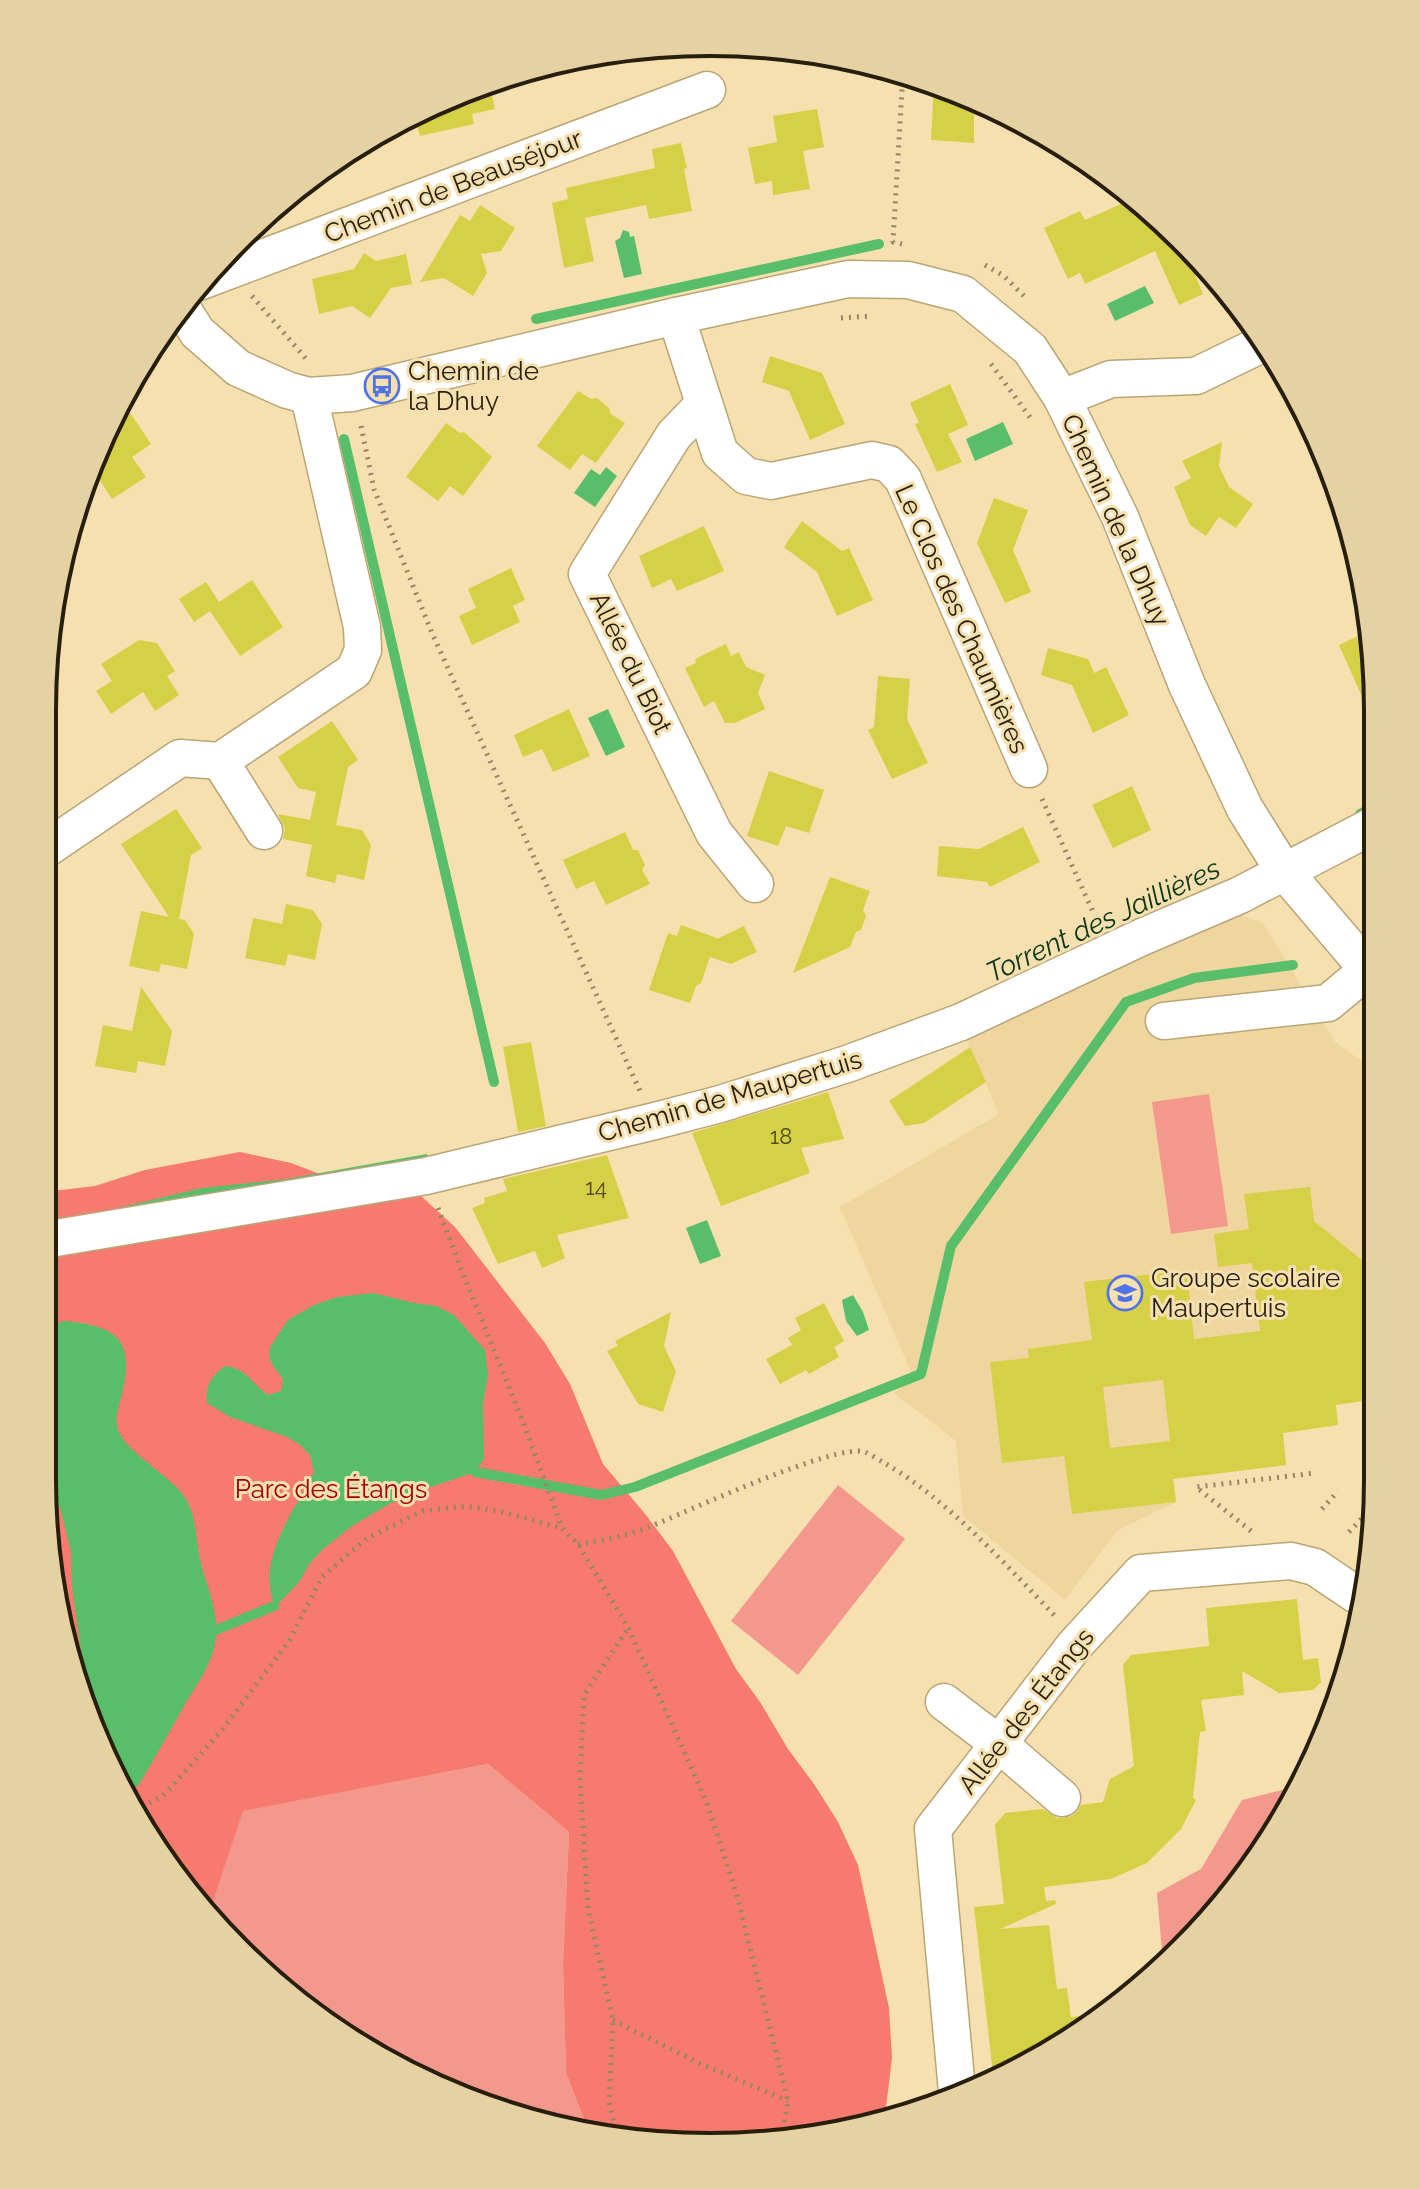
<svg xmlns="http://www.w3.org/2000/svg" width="1420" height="2189" font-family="Raleway,sans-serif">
	<rect width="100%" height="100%" fill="#f6e0af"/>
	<path fill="#efd69e" d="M1232,912L1263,923L1335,1042L1375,1070L1373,1386L1334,1391L1338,1425L1283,1433L1286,1465L1206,1475L1172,1459L1176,1502L1118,1530L1065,1600L963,1516L956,1441L894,1393L914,1379L840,1207L999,1114L967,1041Z"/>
	<g fill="#f4988d">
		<path d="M1209,1094L1228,1226L1171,1234L1152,1102Z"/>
		<path d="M838,1485L905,1539L798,1675L731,1621Z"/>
		<path d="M488,1764L569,1832L563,1963L566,2073L588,2130L495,2111L303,2009L210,1910L242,1811Z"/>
		<path d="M1294,1787L1213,1919L1163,1963L1157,1893L1201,1869L1242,1800Z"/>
	</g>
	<path fill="#f67a6e" d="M240,1152L291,1163L330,1178L376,1183L421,1196L455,1227L545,1343L570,1384L603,1464L646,1515L673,1551L736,1669L760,1702L788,1749L814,1784L838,1822L858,1865L889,2008L892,2058L884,2124L667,2146L588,2130L566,2073L563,1963L569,1832L488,1764L243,1811L210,1910L155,1851L77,1693L42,1479L44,1192L95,1186L145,1170Z"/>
	<g fill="#58be69">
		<path d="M623,230L629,232L630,237L634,236L642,274L624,278L615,241L620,238Z"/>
		<path d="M1145,286L1154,303L1115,321L1107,304Z"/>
		<path d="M1003,422L1013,444L975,461L966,439Z"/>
		<path d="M606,467L617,476L595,507L574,493L591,469L600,475Z"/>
		<path d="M608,709L625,747L606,756L588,718Z"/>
		<path d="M427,1154L429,1161L59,1222L202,1188L286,1179Z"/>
		<path d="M707,1220L721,1256L700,1264L686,1228Z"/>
		<path d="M373,1293L414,1303L436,1306L454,1315L485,1350L488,1375L483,1403L484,1459L475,1472L410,1494L389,1504L352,1526L322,1550L310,1563L299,1582L278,1604L274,1606C271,1594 268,1581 270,1569C275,1534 299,1502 314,1472L310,1455L299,1444L287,1437L230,1417L207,1403C205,1386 211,1376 225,1366C248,1369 250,1383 268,1395L281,1391L283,1379L273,1366L269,1357L270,1347L288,1320L314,1305L337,1297Z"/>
		<path d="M853,1295L863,1312L869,1330L857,1336L846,1321L842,1300Z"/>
		<path d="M64,1321C117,1326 135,1339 122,1394C119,1405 114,1418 118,1430C127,1454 172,1476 186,1499C197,1518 196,1543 201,1564C207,1587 218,1611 216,1635C215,1661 196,1685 184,1706C169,1733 154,1759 138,1786L124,1788L97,1734L81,1651L72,1586L71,1551L60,1508L43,1487L42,1479L43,1329Z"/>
	</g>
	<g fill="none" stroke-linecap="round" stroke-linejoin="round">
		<g stroke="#58be69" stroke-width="10">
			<path d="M536,319L879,244"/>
			<path d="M344,439L494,1082"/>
			<path d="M1360,814L1376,805"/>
			<path d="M1367,1032L1375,1038"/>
			<path d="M475,1472L601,1495L635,1487L921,1374L951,1246L1126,1002L1194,978L1293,965"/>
			<path d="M216,1630L274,1606"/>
		</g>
	</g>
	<g fill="#d6d047" fill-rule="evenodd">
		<path d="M934,82L974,100V143L931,140Z"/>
		<path d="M489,83L495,109L472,114L474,124L420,136L413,112Z"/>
		<path d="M817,109L824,147L803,151L810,189L773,195L772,181L755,184L748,148L777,142L773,116Z"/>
		<path d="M681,143L687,168L684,169L692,211L649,219L646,205L585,218L594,261L564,268L552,203L568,199L566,188L655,168L652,149Z"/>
		<path d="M1129,193L1150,207L1180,239L1203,294L1179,305L1155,251L1085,284L1080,273L1068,279L1044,228L1080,211L1085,220L1132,199Z"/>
		<path d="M480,205L515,228L501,251L481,254L487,273L473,296L444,278L420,282L460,215L470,221Z"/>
		<path d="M364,253L376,261L406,254L412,284L391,288L370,318L352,306L319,314L312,279L354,269Z"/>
		<path d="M770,356L822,373L845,424L810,440L789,391L762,382Z"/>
		<path d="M950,384L968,425L948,434L962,462L937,472L915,424L919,423L910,403Z"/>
		<path d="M578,391L591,399L597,398L609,408L611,414L625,423L596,463L582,454L570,470L537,446Z"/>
		<path d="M121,399L151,444L132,457L146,477L112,499L94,471L111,415Z"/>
		<path d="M446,423L460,433L464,432L492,457L463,496L450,486L438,501L406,477Z"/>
		<path d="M1222,442L1219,466L1229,487L1253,504L1236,528L1219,517L1206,536L1190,525L1174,487L1191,478L1182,461Z"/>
		<path d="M994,498L1028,510L1013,550L1031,592L1005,603L977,543Z"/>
		<path d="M802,521L842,551L849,548L873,600L837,616L817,572L784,547Z"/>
		<path d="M704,526L724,571L677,591L671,579L652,588L639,556Z"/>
		<path d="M511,568L525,600L513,606L520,622L472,645L459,616L476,608L468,589Z"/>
		<path d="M252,580L283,627L240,656L210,611L194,622L179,599L206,582L219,602Z"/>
		<path d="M1371,630L1377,667L1376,728L1339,645Z"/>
		<path d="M139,640L157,643L175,671L167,676L179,695L155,711L143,692L111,714L96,691L112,681L101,664Z"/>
		<path d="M726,644L731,656L739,652L746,667L765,675L758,693L765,709L735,723H725L714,701L704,707L685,668L696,663L695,659Z"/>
		<path d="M1048,648L1088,659L1094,673L1106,667L1129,715L1093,733L1072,685L1041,675Z"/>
		<path d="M878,676L910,679L907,719L928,763L892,779L868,730L874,727Z"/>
		<path d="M569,709L590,756L553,772L542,749L523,757L514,735Z"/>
		<path d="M332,721L358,760L348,767L336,825L362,830L371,845L364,880L337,874L335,883L306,876L312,845L283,839L285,829L278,814L310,820L316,792L298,788L278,757Z"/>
		<path d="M769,771L824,790L809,833L786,826L778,846L747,836Z"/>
		<path d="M1132,786L1151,830L1113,848L1092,805Z"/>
		<path d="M176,809L202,848L191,855L179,919L185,920L194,934L187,969L161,964L159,972L129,966L141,911L169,917L121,844Z"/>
		<path d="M1023,827L1040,862L990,887L987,882L937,876L939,846L979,849Z"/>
		<path d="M625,832L633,850H638L645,865L642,870L650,884L606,905L594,881L576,889L563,860Z"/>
		<path d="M830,877L870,891L863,910L866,916L861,930L856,932L850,947L793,973Z"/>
		<path d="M286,904L313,910L322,924L315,960L288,954L285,966L245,958L253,918L282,924Z"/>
		<path d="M681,925L717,938V939L744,926L757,952L731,964L710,957L701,983L696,986L690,1003L649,990L668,933L677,936Z"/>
		<path d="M141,987L172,1031L165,1066L138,1061L136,1073L95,1066L103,1025L132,1031Z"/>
		<path d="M531,1042L546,1126L518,1132L503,1047Z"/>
		<path d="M970,1047L986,1082L924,1123L905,1126L889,1101Z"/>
		<path d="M828,1092L844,1139L801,1148L810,1173L721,1206L692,1133Z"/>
		<path d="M607,1155L629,1218L557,1235L565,1258L542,1268L535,1251L498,1264L472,1208L485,1203L484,1198L507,1191L503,1179Z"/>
		<path d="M1310,1187L1314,1221L1374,1270L1373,1386L1362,1388L1363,1401L1336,1405L1338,1425L1283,1433L1286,1465L1173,1479L1176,1502L1072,1514L1064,1456L1002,1463L990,1362L1029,1358L1028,1349L1092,1340L1084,1282L1187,1270L1194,1339L1260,1331L1252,1263L1218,1267L1214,1234L1249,1229L1244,1194ZM1163,1380L1170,1441L1110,1448L1103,1387Z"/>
		<path d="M824,1303L844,1341L834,1347L839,1357L809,1374L806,1370L780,1384L766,1359L792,1345L788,1338L801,1330L795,1318Z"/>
		<path d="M671,1312L664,1346L676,1371L663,1412L638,1404L607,1351L618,1346L615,1341Z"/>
		<path d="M1297,1599L1303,1660L1318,1658L1321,1682L1313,1690L1279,1693L1242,1671L1244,1695L1201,1700L1206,1731L1200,1732L1193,1798L1196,1800L1181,1829L1147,1863L1111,1879L1044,1887L1046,1901L1055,1900L1056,1904L1000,1929L1049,1925L1057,1989L1067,1988L1071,2017L1105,2014L1081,2035L993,2074L974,1907L1004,1904L995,1825L1005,1813L1043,1809L1057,1818L1070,1817L1077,1812L1081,1805L1103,1802L1110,1779L1134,1766L1123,1665L1131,1655L1209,1646L1206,1608Z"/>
	</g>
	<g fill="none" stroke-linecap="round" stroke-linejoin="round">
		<g stroke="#b9a576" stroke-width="39">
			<g id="minor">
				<path d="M199,282L707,90"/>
				<path d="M182,308L197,332L238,368L287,390L309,396L352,393L676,316L848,279L908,280L963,294L1030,349L1062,398L1120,517L1187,685L1245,809L1284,871L1375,978"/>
				<path d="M676,316L720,453L746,476L771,481L872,460L889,464L903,479L1029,769"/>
				<path d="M1062,398L1111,379L1196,376L1260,345L1266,344"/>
				<path d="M703,405L674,435L587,574L714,833L755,884"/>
				<path d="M220,761L264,831"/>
				<path d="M46,849L180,758L220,761L354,671L363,650L362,627L309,396"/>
				<path d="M1164,1021L1328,1003L1358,978L1366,969"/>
				<path d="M44,1240L426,1176L655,1121L720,1104L847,1064L961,1022L1142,937L1240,895L1376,824"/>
				<path d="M944,1702L999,1744L1062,1798"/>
				<path d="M957,2091L933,1829L1074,1646L1141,1573L1291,1561L1315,1567L1355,1594L1364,1597"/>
			</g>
		</g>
		<g stroke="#958663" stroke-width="5" stroke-dasharray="2 6" stroke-linecap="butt">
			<path d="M902,244L893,242L903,72"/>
			<path d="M985,265L1004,276L1027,299"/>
			<path d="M252,296L308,361"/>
			<path d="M841,318L871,316"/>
			<path d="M991,364L1032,420"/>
			<path d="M361,426L374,489L432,633L640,1091"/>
			<path d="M1042,799L1097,921"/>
			<path d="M438,1208L459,1264L523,1422L562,1528L578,1544L628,1627L707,1803L738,1899L788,2101L782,2134"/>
			<path d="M1322,1509L1338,1491"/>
			<path d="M1251,1531L1196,1487L1315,1473"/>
			<path d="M1349,1532L1367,1513"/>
			<path d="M578,1544C602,1541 626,1536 649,1527C684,1513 837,1442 865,1452C872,1455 880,1461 886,1464C948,1500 1008,1567 1057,1618"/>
			<path d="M135,1810L163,1796L222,1730L289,1641L322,1577L367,1538L423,1511L466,1506L503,1512L561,1528"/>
			<path d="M613,2020L701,2064L788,2101"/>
			<path d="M617,2136L609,2102L613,2020L588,1909L580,1778L584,1695L628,1628"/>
		</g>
		<use href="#minor" stroke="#fff" stroke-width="36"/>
	</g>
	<defs>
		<g id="bus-ring" transform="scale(1.8)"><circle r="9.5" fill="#f6e0af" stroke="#4d73e6" stroke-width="1.5"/><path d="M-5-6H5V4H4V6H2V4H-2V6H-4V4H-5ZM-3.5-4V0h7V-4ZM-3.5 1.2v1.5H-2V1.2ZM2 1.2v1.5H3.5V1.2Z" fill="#4d73e6"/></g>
		<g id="school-ring" transform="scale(1.8)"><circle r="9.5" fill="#f6e0af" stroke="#4d73e6" stroke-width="1.5"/><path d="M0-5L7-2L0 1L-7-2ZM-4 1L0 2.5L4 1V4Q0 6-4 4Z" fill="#4d73e6"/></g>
	</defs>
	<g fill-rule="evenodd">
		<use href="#bus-ring" x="382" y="386"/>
		<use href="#school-ring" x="1125" y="1293"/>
	</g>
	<g text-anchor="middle" stroke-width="6" stroke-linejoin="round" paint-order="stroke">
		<g font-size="22" fill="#534b1b">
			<text x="781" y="1144">18</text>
			<text x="596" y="1195">14</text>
		</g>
		<g font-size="26" fill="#271f0c" stroke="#f6e0af">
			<text transform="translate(453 186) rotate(-21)" y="9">Chemin de Beauséjour</text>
			<text transform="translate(1116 520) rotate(66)" y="9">Chemin de la Dhuy</text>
			<text transform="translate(962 619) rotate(66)" y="9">Le Clos des Chaumières</text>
			<text transform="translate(631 663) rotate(64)" y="9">Allée du Biot</text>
			<text transform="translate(730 1096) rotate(-16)" y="9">Chemin de Maupertuis</text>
			<text transform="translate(1026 1711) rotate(-52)" y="9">Allée des Étangs</text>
		</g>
		<g font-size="26" fill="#271f0c" stroke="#f6e0af" text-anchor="start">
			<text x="408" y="380">Chemin de<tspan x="408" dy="30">la Dhuy</tspan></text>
			<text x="1151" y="1287">Groupe scolaire<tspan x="1151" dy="30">Maupertuis</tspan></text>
		</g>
		<g font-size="26" fill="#a3000c" stroke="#f6e0af">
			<text x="331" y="1498">Parc des Étangs</text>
		</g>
		<g font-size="28" font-style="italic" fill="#0c3615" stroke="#f6e0af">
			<text transform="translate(1103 920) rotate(-25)" y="10">Torrent des Jaillières</text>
		</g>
	</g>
	<path d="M0 0H1420V2189H0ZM710 56H710A654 654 0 0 1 1364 710V1479A654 654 0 0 1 710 2133H710A654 654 0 0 1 56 1479V710A654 654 0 0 1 710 56Z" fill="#e5d1a2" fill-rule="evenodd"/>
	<path fill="none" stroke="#271f0c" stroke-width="4" d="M710 56H710A654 654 0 0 1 1364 710V1479A654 654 0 0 1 710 2133H710A654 654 0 0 1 56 1479V710A654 654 0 0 1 710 56Z"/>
</svg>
